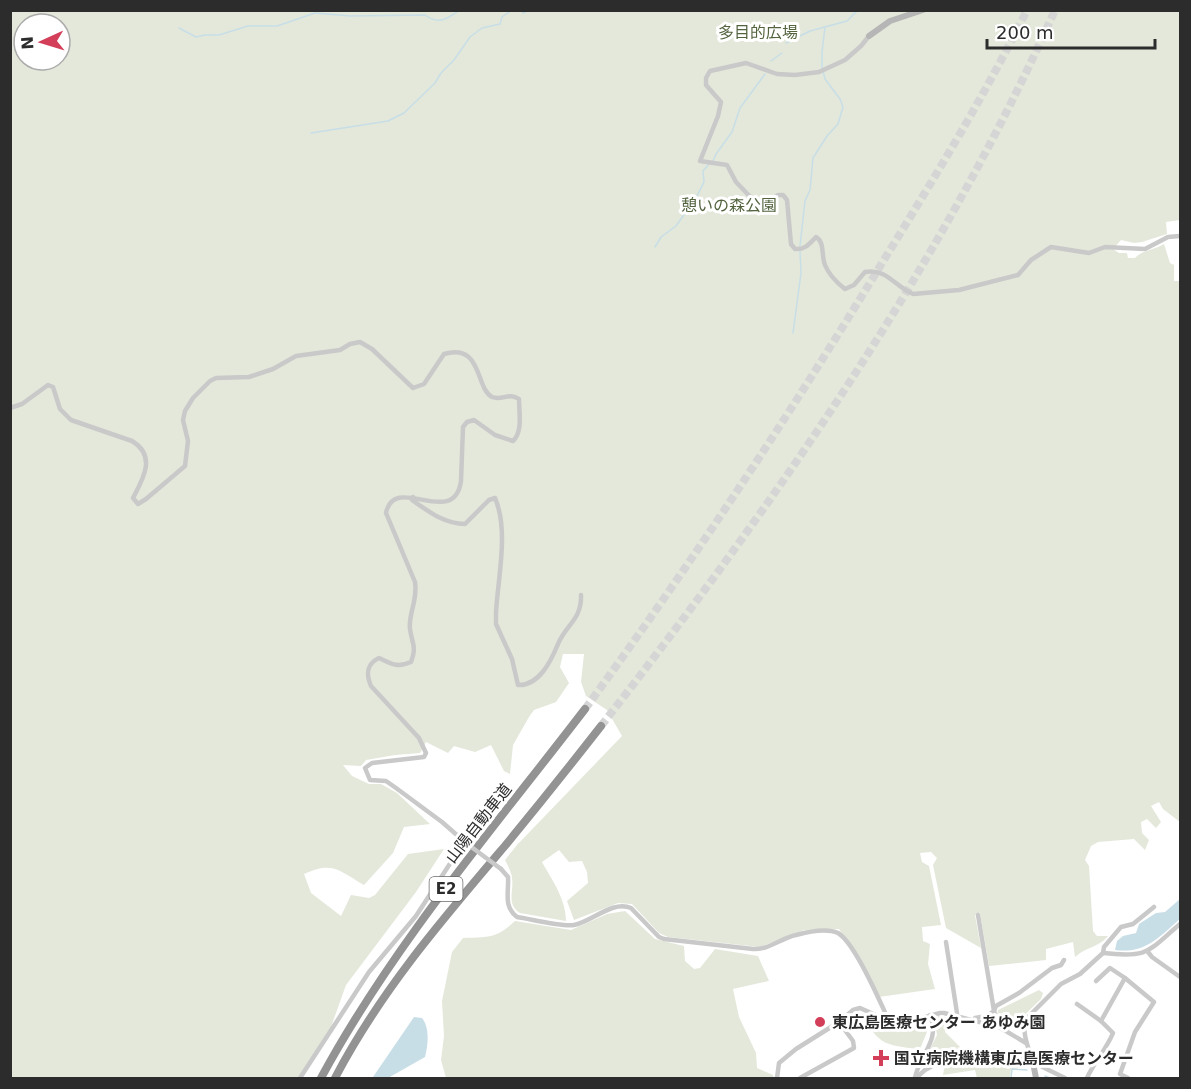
<svg xmlns="http://www.w3.org/2000/svg" width="1191" height="1089" font-family="'DejaVu Sans','Noto Sans JP',sans-serif">
	<rect width="100%" height="100%" fill="#fff"/>
	<g fill="#e3e8da" fill-rule="evenodd">
		<path d="M10,11H1180V220L1166,222L1167,234L1142,242L1134,243L1121,240L1113,249L1119,253H1127L1128,258H1135C1142,250 1155,250 1164,244L1170,263L1174,265V281H1180V822L1163,809L1159,802L1151,806L1161,822L1156,828L1147,819L1141,822L1142,833L1149,840L1145,850L1134,839L1098,842L1091,846L1085,860L1089,866L1093,931L1097,936H1108C1098,948 1087,946 1075,957L1073,942L1046,949V960L989,966L980,913L975,915L981,948L946,928L933,865L937,858L931,852L920,853L922,862L929,866L941,925L922,927L923,941L930,944L928,964L935,989L879,997L845,938L839,929L804,930L760,947L668,937L659,933L632,904L618,903L574,920L567,901L588,883L587,872L582,861L569,862L559,850L542,862C552,880 566,899 566,921L520,913C506,904 514,892 512,878C512,873 508,866 505,860L517,845L622,736L607,710L586,696L581,682L584,654H563L560,667L569,683L556,702L534,710L529,717L513,745L510,774L504,771L491,745L475,752L454,746L448,753L426,742L420,753L395,755L366,760L361,766L343,765L352,776L369,784H381L397,793L430,824L404,827L393,853L364,885C338,870 333,861 304,874L311,893L341,916L351,895L369,898L375,895L408,854L444,849L416,892L346,985L331,1027L298,1078H11ZM24,24H60V60H24Z"/>
		<path d="M625,911L655,939L684,946L685,961L694,969L700,968L715,949L758,956L769,981L733,989L739,1017L756,1053L757,1068L773,1075L774,1078H446L441,1060L444,1036L442,1001L452,952L463,938C488,937 496,939 515,921L571,930L607,914Z"/>
		<path d="M1039,990L1043,993L1041,999L1009,1030L1000,1024L997,1015L998,1010Z"/>
		<path d="M941,1015L956,1022L946,1027L945,1032L962,1049L948,1050L930,1058L927,1055L937,1035L934,1018Z"/>
		<path d="M866,1016C888,1029 888,1033 914,1027L917,1030L929,1027L920,1049C892,1046 875,1046 866,1016Z"/>
		<path d="M1002,1056L1024,1066V1068L1011,1069L1010,1078H977L975,1070L943,1075L945,1064L953,1060Z"/>
	</g>
	<g fill="#c8dee7">
		<path d="M1180,899V919C1159,937 1146,954 1115,950L1117,941L1123,936L1136,933L1139,924L1156,913L1165,912Z"/>
		<path d="M414,1017L422,1018C430,1028 428,1045 425,1057L388,1078H374L373,1077Z"/>
	</g>
	<g fill="none" stroke-linecap="round" stroke-linejoin="round">
		<g stroke="#c8dee7" stroke-width="1.5">
			<path d="M522,10L523,13L530,10"/>
			<path d="M179,28L196,37L205,35H219L248,26H277L315,13L350,16L425,15C439,25 447,19 460,10"/>
			<path d="M786,43L810,31L847,21L858,10"/>
			<path d="M771,61L782,53"/>
			<path d="M311,133L388,121L404,113L435,83L441,73L454,60L470,37L482,28L500,24L502,17L512,10"/>
			<path d="M713,161L716,154L732,132L740,108L765,74"/>
			<path d="M800,246L805,201L810,190L813,158L827,136L838,124L843,107L840,99L825,79L822,67V52L825,27"/>
			<path d="M655,247L661,237L676,226L696,198L704,182L703,171L709,164"/>
			<path d="M793,333L801,273L800,251"/>
			<path d="M1045,1076L1050,1078"/>
			<path d="M1011,1078L1012,1069L1027,1070"/>
		</g>
		<g stroke="#d5d5d5" stroke-width="8" stroke-dasharray="8 4" stroke-linecap="butt">
			<path d="M585,709C691,564 789,416 882,263C933,180 984,97 1027,10"/>
			<path d="M601,726C775,503 939,270 1055,10"/>
		</g>
		<g stroke="#c9c9c9" stroke-width="4.5">
			<path d="M869,36L861,46L845,60L819,72L795,75L777,74L746,63L710,71L706,78V85L721,102L718,116L700,161L727,165L736,182L763,210L767,209L773,199L778,195H783L787,200L791,244L795,249C805,250 809,244 816,237C825,242 821,255 825,265C829,275 836,282 845,289L854,285L865,272C887,268 895,287 913,294L959,290L1018,275L1031,260L1051,247L1089,253L1105,247L1145,249L1168,237L1180,236"/>
			<path d="M10,408L22,404L48,385L53,387L60,409L71,420L132,441C157,456 143,479 133,498L138,504L146,499L185,466L188,441L183,420L185,411L193,398L210,381L216,378L249,377L273,369L296,356L340,350L350,344L360,342L372,349L413,388L424,384L444,354C483,343 475,388 492,397C502,401 509,392 519,399C519,412 523,432 513,441L495,435L474,420L467,422L463,427L461,481C454,530 394,472 386,513L415,582C418,601 408,614 410,629C412,644 417,646 411,662C397,668 392,664 379,658C366,664 366,674 371,686L419,738L426,753L424,757L372,763L365,768L370,780L386,781L396,788L442,822L466,843"/>
			<path d="M413,497L412,500C428,511 444,524 465,524L489,500L495,498C509,530 498,578 496,612V624L512,659L518,685C539,686 551,661 558,644C566,625 582,619 581,595"/>
			<path d="M501,869L508,877C509,893 503,906 517,917C531,919 561,927 574,925C592,922 612,900 631,908L659,937L664,939L753,949C769,950 781,938 796,935C807,932 827,928 838,933C855,943 880,1002 889,1021"/>
			<path d="M978,915L994,1011L999,1027"/>
			<path d="M946,942L957,1013L956,1016"/>
			<path d="M1148,952L1152,957L1180,977"/>
			<path d="M1103,953C1149,958 1147,952 1180,924"/>
			<path d="M1096,981L1110,968L1125,978"/>
			<path d="M1077,1004L1101,1021L1113,1033C1106,1050 1094,1062 1087,1078"/>
			<path d="M974,1021L975,1018L987,1016L994,1011L996,1006L1019,993L1052,968L1061,965L1064,960"/>
			<path d="M1101,1021L1125,978L1154,1002L1135,1032L1120,1074L1128,1078"/>
			<path d="M1033,1063C1029,1049 1021,1032 1026,1019L1061,984L1080,974L1103,953L1104,947L1121,927L1133,924L1154,907"/>
			<path d="M300,1078L369,972L416,916L464,842"/>
			<path d="M777,1078L779,1063L796,1049L839,1022L853,1010L860,1008L889,1021L900,1024L940,1013H944L999,1027L1026,1043"/>
			<path d="M800,1078L854,1048L853,1041L839,1022"/>
			<path d="M915,1078C919,1055 941,1041 930,1015"/>
			<path d="M916,1078L925,1070L954,1054L995,1051L1020,1056L1065,1078"/>
		</g>
		<g stroke="#b6b6b6" stroke-width="6">
			<path d="M869,36L890,21L923,10"/>
			<path d="M1033,1063L1036,1078"/>
		</g>
		<g stroke="#939393" stroke-width="8">
			<path d="M321,1078C393,945 493,829 585,709"/>
			<path d="M335,1078C380,992 441,921 504,847C537,807 569,767 601,726"/>
		</g>
		<path stroke="#c9c9c9" stroke-width="4.5" d="M466,843L501,869"/>
	</g>
	<g fill="#d33e59" stroke="#fff" stroke-width="2">
		<circle cx="820" cy="1022" r="6"/>
		<path d="M878 1049h6v6h6v6h-6v6h-6v-6h-6v-6h6z"/>
	</g>
	<g text-anchor="middle" stroke-width="6" stroke-linejoin="round" paint-order="stroke">
		<rect fill="#fff" stroke="#6b6b6b" stroke-width="1.5" x="429.5" y="877" width="33" height="24" rx="4.5"/>
		<g font-size="15" font-weight="bold" fill="#2c2c2c">
			<text x="446" y="894">E2</text>
		</g>
		<g font-size="16" fill="#53633e" stroke="#fff">
			<text x="758" y="38">多目的広場</text>
			<text x="729" y="211">憩いの森公園</text>
		</g>
		<g font-size="16" fill="#2c2c2c" stroke="#fff">
			<text transform="translate(478 823) rotate(-52)" y="6">山陽自動車道</text>
		</g>
		<g font-size="16" font-weight="bold" fill="#2c2c2c" stroke="#fff" text-anchor="start">
			<text x="832" y="1028">東広島医療センター あゆみ園</text>
			<text x="894" y="1064">国立病院機構東広島医療センター</text>
		</g>
	</g>
	<rect width="1191" height="1089" fill="none" stroke="#2c2c2c" stroke-width="24"/>
	<g transform="translate(42 42) rotate(266)"><circle r="28" fill="#ffffff" stroke="#ababab" stroke-width="1.5"/>
	<path d="M0-4.5L10 22L0 15L-10 22Z" fill="#d33e59"/>
	<text y="-9" font-size="16" font-weight="bold" text-anchor="middle" fill="#2c2c2c">N</text>
	</g>
	<path d="M987 39v9h168v-9" fill="none" stroke="#2c2c2c" stroke-width="3"/>
	<text x="996" y="39" font-size="18" fill="#2c2c2c" stroke="#ffffff" stroke-width="4.5" paint-order="stroke">200 m</text>
</svg>
